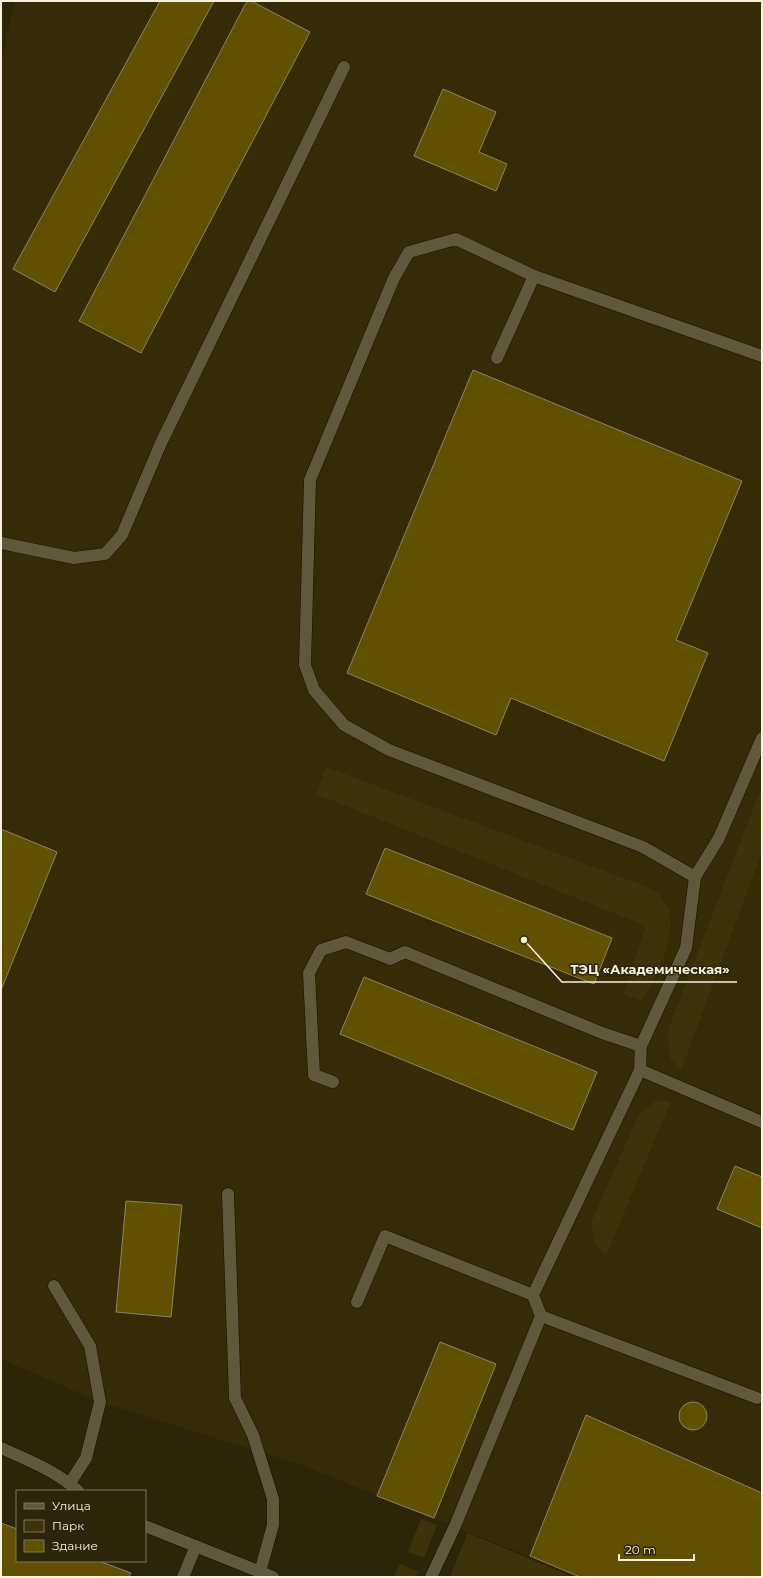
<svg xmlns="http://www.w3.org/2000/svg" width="763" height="1578" font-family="Montserrat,sans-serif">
	<rect width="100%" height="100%" fill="#2c2509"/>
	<path fill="#352c07" d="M15,1H762V1577H580L302,1465L100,1402L1,1359V61Z"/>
	<g fill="#3d330b">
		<path d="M326,767L658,891C661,898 666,904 669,911C677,934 655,983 641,1001L623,994L646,926L316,794Z"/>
		<path d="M762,786V852L681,1070L670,1058L668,1030Z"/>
		<path d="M656,1101H671L606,1256L594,1243L591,1223L639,1114Z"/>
		<path d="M421,1519L437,1525L424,1558L408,1552Z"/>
		<path d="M468,1533L573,1577H453L451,1574Z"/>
		<path d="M400,1564L419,1572L415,1577H394Z"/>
	</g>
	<g fill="#605000" stroke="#8c8466">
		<path d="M160,1H214L55,292L13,269Z"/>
		<path d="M247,1H251L310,32L141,353L79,321Z"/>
		<path d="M443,89L496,112L479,152L507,164L496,191L414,156Z"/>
		<path d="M473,370L742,481L676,640L708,653L664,761L511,698L496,735L347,673Z"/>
		<path d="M1,829L57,852L1,990Z"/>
		<path d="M385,848L612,938L594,984L366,894Z"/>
		<path d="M364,977L597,1072L573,1130L340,1034Z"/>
		<path d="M735,1166L762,1177V1228L717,1209Z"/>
		<path d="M126,1201L182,1205L171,1317L116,1312Z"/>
		<path d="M440,1342L496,1364L434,1518L377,1496Z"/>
		<circle cx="693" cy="1416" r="14"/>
		<path d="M586,1415L762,1493V1577H580L530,1556Z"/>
		<path d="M1,1523L17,1529V1561H99L131,1573L129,1577H1Z"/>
	</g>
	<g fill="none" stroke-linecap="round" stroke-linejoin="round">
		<g stroke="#150e00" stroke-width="13">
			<g id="minor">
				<path d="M497,358L534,276"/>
				<path d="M1,543L74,558L105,554L122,535L161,443L344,67"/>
				<path d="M695,877L643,847L389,750L344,725L314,690L305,665L310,480L394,278L409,252L456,239L534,276L762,356"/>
				<path d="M640,1070L762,1122"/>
				<path d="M333,1082L314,1075L309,973L321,950L346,942L390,959L405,952L602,1033L641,1046"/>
				<path d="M228,1194L235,1398L253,1435L273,1499V1525L260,1572"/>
				<path d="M54,1286L90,1346L100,1402L86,1458L70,1483"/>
				<path d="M357,1302L385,1236L533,1295"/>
				<path d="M541,1316L757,1398"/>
				<path d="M1,1448C28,1460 56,1471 78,1491"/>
				<path d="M145,1526L273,1577"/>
				<path d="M183,1577L196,1546"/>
				<path d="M431,1577L455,1526L541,1316L533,1295L640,1070L641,1046L686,948L695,877L719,838L762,738"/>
			</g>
		</g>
		<use href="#minor" stroke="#60583c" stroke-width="12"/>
	</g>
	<path fill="none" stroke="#f6f2e2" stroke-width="1.5" d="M524 940L562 982H737"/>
	<circle fill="#f6f2e2" stroke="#2c2509" stroke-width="1.5" cx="524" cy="940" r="4"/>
	<g font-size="13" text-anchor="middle" font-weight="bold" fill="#f6f2e2" stroke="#2c2509" stroke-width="3" stroke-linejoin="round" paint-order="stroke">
		<text x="650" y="974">ТЭЦ «Академическая»</text>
	</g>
	<rect width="763" height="1578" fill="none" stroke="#f6f2e2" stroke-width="4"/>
	<rect x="16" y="1490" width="130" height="72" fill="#2c2509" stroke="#7d7760"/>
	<rect x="24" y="1503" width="20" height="6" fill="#60583c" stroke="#7d7760"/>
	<text x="52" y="1510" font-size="12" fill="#f6f2e2">Улица</text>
	<rect x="24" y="1520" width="20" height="12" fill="#3d330b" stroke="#7d7760"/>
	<text x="52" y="1530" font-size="12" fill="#f6f2e2">Парк</text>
	<rect x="24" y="1540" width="20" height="12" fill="#605000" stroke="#7d7760"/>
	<text x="52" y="1550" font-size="12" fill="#f6f2e2">Здание</text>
	<path d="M619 1554v6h75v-6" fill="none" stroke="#f6f2e2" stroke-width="2"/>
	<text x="625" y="1554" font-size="12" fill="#f6f2e2" stroke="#2c2509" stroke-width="3" paint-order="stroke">20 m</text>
</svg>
